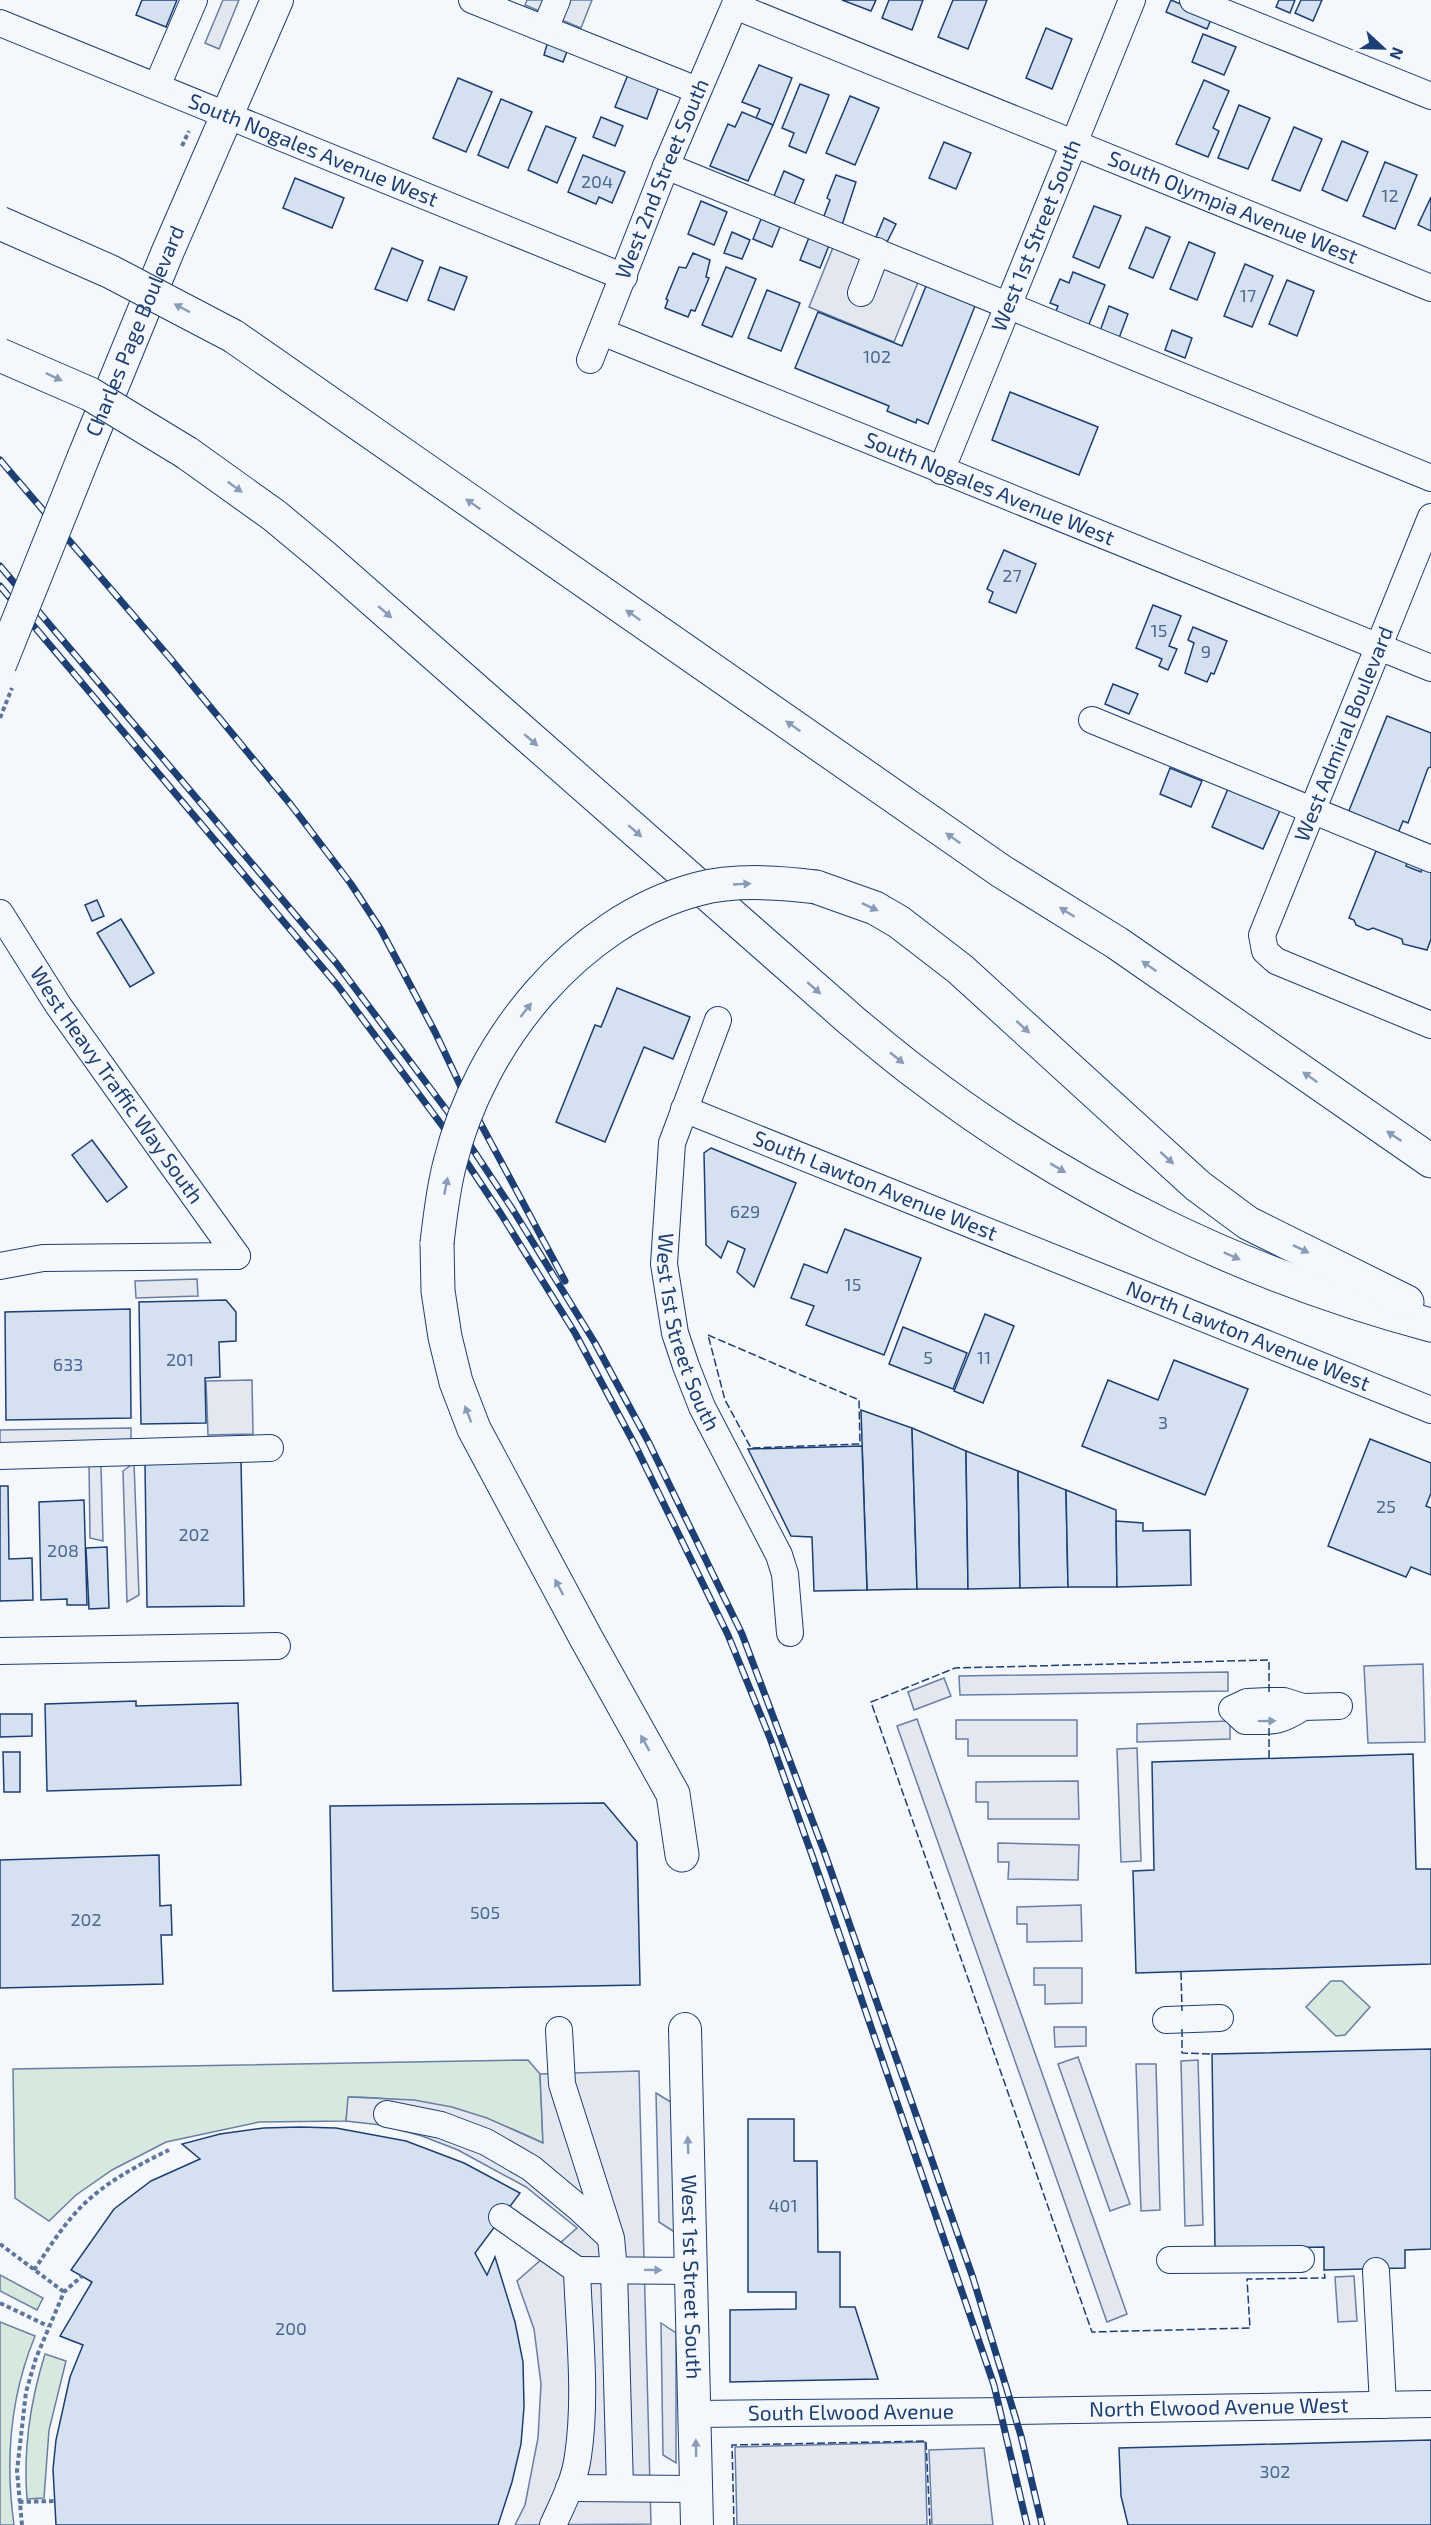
<svg xmlns="http://www.w3.org/2000/svg" width="1431" height="2525" font-family="'Exo 2',sans-serif">
	<rect width="100%" height="100%" fill="#f4f7fb"/>
	<g fill="#d7e8df" stroke="#687fa3" stroke-width="1.5">
		<path d="M1331,1981H1342L1370,2007L1345,2035L1336,2036L1306,2007Z"/>
		<path d="M528,2060L540,2074L543,2143C475,2110 425,2098 349,2097L346,2121L259,2122L166,2142L112,2170L76,2195L49,2221L15,2198L13,2069Z"/>
		<path d="M0,2275L43,2298L37,2310L0,2291Z"/>
		<path d="M0,2322L35,2336C10,2397 5,2461 14,2525H0Z"/>
		<path d="M45,2354L66,2361L49,2430L44,2498L27,2499C23,2449 30,2402 45,2354Z"/>
	</g>
	<g fill="#e3e8f0" stroke="#687fa3" stroke-width="1.5">
		<path d="M223,0H239L219,49L205,43Z"/>
		<path d="M527,0H592L581,28L525,5Z"/>
		<path d="M834,245L919,280L894,342L809,307Z"/>
		<path d="M197,1279L198,1296L136,1298L135,1281Z"/>
		<path d="M252,1380L253,1434L208,1435L206,1381Z"/>
		<path d="M131,1428V1447L0,1449V1430Z"/>
		<path d="M89,1462L101,1466L103,1541L90,1538Z"/>
		<path d="M134,1463L139,1595L127,1602L123,1471Z"/>
		<path d="M1423,1664L1425,1742L1368,1743L1364,1666Z"/>
		<path d="M1228,1672V1691L960,1695L959,1676Z"/>
		<path d="M944,1678L951,1696L914,1710L908,1692Z"/>
		<path d="M917,1719L1127,2314L1107,2322L897,1726Z"/>
		<path d="M956,1720H1077V1756H968V1739H956Z"/>
		<path d="M1230,1721V1739L1137,1742V1724Z"/>
		<path d="M1137,1748L1141,1861L1121,1862L1117,1749Z"/>
		<path d="M1078,1781L1079,1819H988V1802H976V1782Z"/>
		<path d="M998,1843L1079,1845L1078,1880L1008,1879L1009,1862H998Z"/>
		<path d="M1081,1905L1082,1941L1027,1942V1924H1017V1907Z"/>
		<path d="M1034,1968H1082V2003L1045,2004V1985H1034Z"/>
		<path d="M1054,2027H1086V2046L1055,2047Z"/>
		<path d="M1078,2057L1130,2204L1110,2211L1058,2064Z"/>
		<path d="M1198,2060L1203,2225L1185,2226L1181,2061Z"/>
		<path d="M1136,2064H1156L1160,2210L1141,2211Z"/>
		<path d="M639,2071L651,2524L515,2525L525,2505L538,2438L541,2384L534,2329L517,2281L577,2228L526,2187L458,2150L422,2136L381,2125L346,2121L348,2097L414,2100L452,2107L487,2118L543,2143L540,2074Z"/>
		<path d="M656,2093L674,2104L676,2233L659,2222Z"/>
		<path d="M1354,2276L1357,2321L1338,2322L1335,2277Z"/>
		<path d="M661,2323L676,2333V2463L663,2455Z"/>
		<path d="M925,2442L927,2525H737L735,2447Z"/>
		<path d="M984,2448L993,2525H932L929,2450Z"/>
	</g>
	<g fill="#d5e0f0" stroke="#1d3f73" stroke-width="1.5">
		<path d="M142,0H177L166,27L136,15Z"/>
		<path d="M842,0H876L871,11Z"/>
		<path d="M889,0H923L912,30L882,18Z"/>
		<path d="M953,0H987L968,49L938,37Z"/>
		<path d="M1171,0L1212,17L1207,29L1166,12Z"/>
		<path d="M1279,0H1295L1290,13L1276,7Z"/>
		<path d="M1301,0H1322L1313,21L1295,13Z"/>
		<path d="M1046,28L1072,39L1052,89L1026,78Z"/>
		<path d="M1203,34L1236,47L1224,75L1192,62Z"/>
		<path d="M548,41L568,49L563,62L544,55Z"/>
		<path d="M759,65L792,78L773,125L756,118L760,109L742,102Z"/>
		<path d="M629,72L660,84L647,119L615,107Z"/>
		<path d="M458,78L492,92L466,152L433,138Z"/>
		<path d="M1204,80L1229,91L1213,128L1219,131L1208,157L1176,144Z"/>
		<path d="M800,84L829,95L806,153L789,146L794,133L782,128Z"/>
		<path d="M850,96L879,108L855,165L826,153Z"/>
		<path d="M501,99L532,112L508,168L478,155Z"/>
		<path d="M1239,105L1270,118L1248,169L1218,158Z"/>
		<path d="M742,112L773,125L748,181L710,166L728,124L735,127Z"/>
		<path d="M601,117L623,126L615,146L593,137Z"/>
		<path d="M546,126L576,138L557,183L528,170Z"/>
		<path d="M1294,127L1322,139L1300,191L1272,180Z"/>
		<path d="M1342,141L1368,152L1347,201L1322,190Z"/>
		<path d="M944,142L971,153L956,189L929,178Z"/>
		<path d="M583,155L625,172L612,203L599,197L596,204L568,192Z"/>
		<path d="M1385,162L1417,175L1395,229L1363,216Z"/>
		<path d="M784,171L804,180L794,204L774,196Z"/>
		<path d="M836,175L856,182L841,228L822,221L830,200L827,198Z"/>
		<path d="M295,178L344,198L332,228L283,208Z"/>
		<path d="M1431,197V231L1418,225Z"/>
		<path d="M701,201L727,212L714,245L688,234Z"/>
		<path d="M1094,206L1121,216L1099,268L1073,257Z"/>
		<path d="M884,218L896,224L887,242L876,237Z"/>
		<path d="M761,219L780,227L772,247L753,239Z"/>
		<path d="M1146,227L1170,237L1153,278L1129,268Z"/>
		<path d="M732,232L750,240L742,259L724,253Z"/>
		<path d="M810,235L830,243L820,268L800,260Z"/>
		<path d="M1189,242L1215,253L1197,300L1170,289Z"/>
		<path d="M392,248L423,261L407,301L375,289Z"/>
		<path d="M693,253L710,260L706,277L709,278L695,311L691,310L688,317L665,308L668,300L666,299L679,267L686,268Z"/>
		<path d="M1245,264L1273,276L1252,327L1224,316Z"/>
		<path d="M440,267L467,277L454,310L428,300Z"/>
		<path d="M726,267L756,279L732,337L702,325Z"/>
		<path d="M1073,272L1105,285L1087,329L1054,316L1058,306L1050,303L1060,279L1069,283Z"/>
		<path d="M1287,280L1314,291L1297,336L1269,324Z"/>
		<path d="M928,281L977,301L928,424L917,419L916,423L887,411L889,406L795,368L818,312L902,346Z"/>
		<path d="M767,290L800,303L781,351L748,338Z"/>
		<path d="M1109,306L1128,314L1119,338L1100,331Z"/>
		<path d="M1172,330L1192,338L1185,358L1165,350Z"/>
		<path d="M1010,392L1098,427L1079,475L992,440Z"/>
		<path d="M1004,550L1036,564L1016,613L989,602L993,592L987,589Z"/>
		<path d="M1153,605L1181,616L1169,646L1177,649L1168,670L1159,666L1162,659L1136,648Z"/>
		<path d="M1193,627L1227,641L1214,674L1211,673L1207,682L1185,673L1194,643L1188,640Z"/>
		<path d="M1113,684L1138,694L1129,714L1105,704Z"/>
		<path d="M1387,716L1431,733V767L1428,768L1408,823L1403,821L1396,838L1346,818Z"/>
		<path d="M1170,768L1202,781L1191,807L1160,794Z"/>
		<path d="M1230,784L1282,806L1263,849L1212,827Z"/>
		<path d="M1376,851L1407,863L1406,866L1421,872L1422,868L1431,872V939L1427,950L1403,944L1402,939L1373,928L1368,930L1356,925L1354,920L1349,918Z"/>
		<path d="M97,900L104,916L92,921L85,905Z"/>
		<path d="M121,919L154,973L130,987L97,933Z"/>
		<path d="M617,988L690,1017L673,1059L644,1047L605,1142L556,1122L595,1025L601,1027Z"/>
		<path d="M92,1140L127,1187L107,1202L72,1155Z"/>
		<path d="M711,1148L796,1183L754,1287L737,1272L745,1249L728,1241L721,1258L706,1245L704,1153Z"/>
		<path d="M845,1229L921,1258L884,1355L806,1325L814,1306L791,1298L804,1264L827,1273Z"/>
		<path d="M226,1300L236,1312V1341L219,1342L220,1377L205,1378L206,1423L141,1424L139,1302Z"/>
		<path d="M130,1309L131,1418L6,1420L5,1312Z"/>
		<path d="M985,1314L1014,1326L983,1403L954,1391Z"/>
		<path d="M903,1327L967,1353L953,1389L889,1364Z"/>
		<path d="M1174,1360L1248,1389L1205,1495L1082,1446L1108,1380L1158,1400Z"/>
		<path d="M861,1410L912,1428L917,1589L867,1590Z"/>
		<path d="M912,1428L966,1451L968,1589H917Z"/>
		<path d="M1370,1439L1431,1463V1493L1426,1506L1431,1508V1575L1411,1567L1406,1577L1328,1546Z"/>
		<path d="M862,1446L867,1590L814,1591L812,1537L791,1536L748,1449Z"/>
		<path d="M966,1451L1018,1471L1020,1588L968,1589Z"/>
		<path d="M241,1462L244,1606L147,1607L145,1464Z"/>
		<path d="M1018,1471L1066,1490L1068,1587L1020,1588Z"/>
		<path d="M0,1486H8L9,1559L32,1558L33,1600L0,1601Z"/>
		<path d="M1066,1490L1116,1510L1117,1587H1068Z"/>
		<path d="M84,1500L87,1605H67V1599L41,1600L39,1502Z"/>
		<path d="M1116,1521L1143,1523V1531L1190,1530L1191,1585L1117,1587Z"/>
		<path d="M107,1547L109,1608L89,1609L86,1548Z"/>
		<path d="M136,1701V1706L238,1703L241,1785L47,1791L45,1704Z"/>
		<path d="M0,1714H32V1736L0,1737Z"/>
		<path d="M3,1752H20V1792H4Z"/>
		<path d="M1413,1754L1416,1869H1431V1964L1136,1973L1133,1871L1154,1870L1152,1762Z"/>
		<path d="M604,1803L637,1842L640,1985L333,1991L330,1806Z"/>
		<path d="M159,1855L160,1906L171,1905L172,1935H161L163,1984L0,1988V1860Z"/>
		<path d="M1431,2049V2249L1405,2250V2268L1324,2270V2247L1215,2249L1212,2054Z"/>
		<path d="M748,2119H794V2161H817L818,2252H840V2307H855L878,2379L730,2382V2310L796,2309V2292H748Z"/>
		<path d="M300,2127L336,2128L406,2141L464,2163L520,2193L475,2253L487,2275L495,2257L515,2322L523,2362L524,2407L521,2444L512,2482L498,2525H56L53,2469L56,2440L70,2377L83,2345L60,2336L92,2282L71,2270L114,2209L151,2181L200,2159L182,2144L220,2134L264,2128Z"/>
		<path d="M1431,2440V2525H1128L1121,2496L1119,2448Z"/>
	</g>
	<g fill="none" stroke-linecap="round" stroke-linejoin="round">
		<g stroke="#1d3f73" stroke-width="28">
			<g id="minor">
				<path d="M472,0L697,90"/>
				<path d="M1193,0L1431,96"/>
				<path id="s1" d="M735,6L1431,288"/>
				<path id="s2" d="M0,23L624,277"/>
				<path d="M545,29L557,0"/>
				<path d="M157,86L194,0"/>
				<path d="M666,166L1431,478"/>
				<path d="M861,293L877,251"/>
				<path id="s3" d="M602,332L1431,668"/>
				<path id="s4" d="M590,360L666,166L737,0"/>
				<path id="s5" d="M941,471L1132,0"/>
				<path d="M1431,517L1262,935L1265,951L1276,961L1431,1025"/>
				<path d="M1092,720L1431,859"/>
				<path id="s6" d="M0,913L58,1005L237,1256"/>
				<path id="s7" d="M718,1020L672,1143L664,1264L675,1333L686,1366L702,1407L779,1555L785,1574L790,1633"/>
				<path id="s8" d="M684,1109L1431,1410"/>
				<path d="M0,1266L43,1258L237,1256"/>
				<path d="M0,1456L270,1448"/>
				<path d="M0,1651L277,1646"/>
				<path d="M1303,1707C1278,1723 1274,1721 1245,1721L1232,1709L1247,1702L1269,1701H1284L1303,1707L1339,1706"/>
				<path d="M1166,2020L1220,2018"/>
				<path d="M559,2030L562,2084L610,2235"/>
				<path d="M387,2114L441,2125L486,2142L531,2168L580,2209L611,2238L614,2270L620,2488"/>
				<path d="M502,2217L577,2270C579,2331 587,2395 578,2456C575,2480 563,2503 553,2525"/>
				<path d="M1170,2260L1301,2259"/>
				<path d="M577,2270L692,2271"/>
				<path d="M1376,2271L1383,2405"/>
				<path id="s9" d="M695,2414L1014,2411L1431,2404"/>
				<path d="M569,2488L696,2489"/>
			</g>
		</g>
		<g stroke="#1d3f73" stroke-width="34">
			<g id="major">
				<path id="s10" d="M84,456L168,251L277,0"/>
				<path id="s11" d="M685,2029L697,2525"/>
			</g>
		</g>
		<g stroke="#1d3f73" stroke-width="35">
			<g id="highway">
				<path d="M233,336L1001,871L1117,943L1431,1161"/>
				<path d="M187,453L275,516L323,556L852,1021C874,1039 896,1058 919,1075C1070,1191 1247,1276 1431,1325"/>
				<path d="M816,887L875,908L899,922L960,969L1198,1186L1248,1223L1407,1302"/>
				<path d="M437,1243L438,1291L445,1337L456,1382L474,1429L586,1638L673,1794L682,1855"/>
			</g>
		</g>
		<g stroke="#5e769c" stroke-width="4" stroke-dasharray="4.5 3" stroke-linecap="butt">
			<path d="M182,146L189,131"/>
			<path d="M0,2244L64,2292"/>
			<path d="M34,2270C49,2248 63,2225 82,2206C106,2182 138,2165 169,2150"/>
			<path d="M0,2303L48,2326"/>
			<path d="M19,2502L54,2501"/>
			<path d="M22,2525L17,2471L26,2392L36,2358L64,2292L82,2276"/>
		</g>
		<use href="#minor" stroke="#f4f7fb" stroke-width="26"/>
		<use href="#major" stroke="#f4f7fb" stroke-width="32"/>
		<use href="#highway" stroke="#f4f7fb" stroke-width="33"/>
		<g stroke="#1d3f73" stroke-width="7">
			<g id="rail">
				<path d="M0,460L170,658L291,805L351,884L381,930L435,1032L461,1087L565,1281"/>
				<path d="M0,566L337,964L448,1112L513,1210L595,1343L649,1443L742,1634L825,1854L973,2278L1021,2436L1042,2525"/>
				<path d="M0,586L338,986L444,1128L501,1214L575,1333L635,1445L728,1635L770,1738L813,1858L994,2385L1027,2525"/>
			</g>
		</g>
		<use href="#rail" stroke="#f4f7fb" stroke-width="4.5" stroke-dasharray="14" stroke-linecap="butt"/>
		<g stroke="#1d3f73" stroke-width="34" stroke-linecap="butt">
			<path id="major-bridge" d="M0,665L84,456"/>
		</g>
		<g stroke="#1d3f73" stroke-width="35" stroke-linecap="butt">
			<g id="highway-bridge">
				<path d="M0,223L111,272L233,336"/>
				<path d="M0,355L90,394L187,453"/>
				<path d="M437,1243C440,1217 443,1189 450,1163C479,1043 576,921 698,889C735,879 778,882 816,887"/>
			</g>
		</g>
		<path stroke="#5e769c" stroke-width="4" stroke-dasharray="4.5 3" stroke-linecap="butt" d="M0,718L12,688"/>
		<use href="#major-bridge" stroke="#f4f7fb" stroke-width="32"/>
		<use href="#highway-bridge" stroke="#f4f7fb" stroke-width="33"/>
		<g stroke="#1d3f73" stroke-width="1.5" stroke-dasharray="8 3" stroke-linecap="butt">
			<path d="M708,1335L859,1400L860,1444L751,1448L725,1400Z"/>
			<path d="M1269,1692V1660L955,1668L871,1702L1092,2332L1250,2328L1247,2279L1325,2278L1324,2270"/>
			<path d="M1269,1758V1728"/>
			<path d="M1181,1972L1182,2011"/>
			<path d="M1182,2029V2053L1212,2054"/>
			<path d="M734,2525L732,2445L926,2441L930,2525"/>
		</g>
	</g>
	<defs><path id="oneway-solid" d="M-6-.8H1V-3.2L6.5 0L1 3.2V.8H-6Z" transform="scale(1.5)"/></defs>
	<g fill="#889bb7">
		<use href="#oneway-solid" transform="translate(182 308) rotate(-152)"/>
		<use href="#oneway-solid" transform="translate(54 377) rotate(25)"/>
		<use href="#oneway-solid" transform="translate(235 487) rotate(36)"/>
		<use href="#oneway-solid" transform="translate(473 504) rotate(-145)"/>
		<use href="#oneway-solid" transform="translate(385 612) rotate(41)"/>
		<use href="#oneway-solid" transform="translate(633 615) rotate(-145)"/>
		<use href="#oneway-solid" transform="translate(793 726) rotate(-145)"/>
		<use href="#oneway-solid" transform="translate(531 740) rotate(41)"/>
		<use href="#oneway-solid" transform="translate(635 831) rotate(41)"/>
		<use href="#oneway-solid" transform="translate(953 838) rotate(-145)"/>
		<use href="#oneway-solid" transform="translate(742 884) rotate(-3)"/>
		<use href="#oneway-solid" transform="translate(870 907) rotate(25)"/>
		<use href="#oneway-solid" transform="translate(1067 912) rotate(-148)"/>
		<use href="#oneway-solid" transform="translate(1149 966) rotate(-145)"/>
		<use href="#oneway-solid" transform="translate(814 988) rotate(41)"/>
		<use href="#oneway-solid" transform="translate(526 1010) rotate(-52)"/>
		<use href="#oneway-solid" transform="translate(1023 1027) rotate(42)"/>
		<use href="#oneway-solid" transform="translate(897 1058) rotate(39)"/>
		<use href="#oneway-solid" transform="translate(1310 1077) rotate(-145)"/>
		<use href="#oneway-solid" transform="translate(1394 1136) rotate(-146)"/>
		<use href="#oneway-solid" transform="translate(1167 1158) rotate(42)"/>
		<use href="#oneway-solid" transform="translate(1058 1168) rotate(31)"/>
		<use href="#oneway-solid" transform="translate(446 1186) rotate(-79)"/>
		<use href="#oneway-solid" transform="translate(1301 1249) rotate(26)"/>
		<use href="#oneway-solid" transform="translate(1232 1256) rotate(24)"/>
		<use href="#oneway-solid" transform="translate(468 1414) rotate(-111)"/>
		<use href="#oneway-solid" transform="translate(559 1587) rotate(-118)"/>
		<use href="#oneway-solid" transform="translate(1267 1721) rotate(-1)"/>
		<use href="#oneway-solid" transform="translate(645 1743) rotate(-119)"/>
		<use href="#oneway-solid" transform="translate(688 2145) rotate(-92)"/>
		<use href="#oneway-solid" transform="translate(653 2270) rotate(1)"/>
		<use href="#oneway-solid" transform="translate(696 2448) rotate(-91)"/>
	</g>
	<g text-anchor="middle" stroke-width="4.5" stroke-linejoin="round" paint-order="stroke">
		<g font-size="18" fill="#4b6792">
			<text x="597" y="188">204</text>
			<text x="1390" y="202">12</text>
			<text x="1248" y="302">17</text>
			<text x="877" y="363">102</text>
			<text x="1012" y="582">27</text>
			<text x="1159" y="637">15</text>
			<text x="1206" y="658">9</text>
			<text x="745" y="1218">629</text>
			<text x="853" y="1291">15</text>
			<text x="928" y="1364">5</text>
			<text x="984" y="1364">11</text>
			<text x="180" y="1366">201</text>
			<text x="68" y="1371">633</text>
			<text x="1163" y="1429">3</text>
			<text x="1386" y="1513">25</text>
			<text x="194" y="1541">202</text>
			<text x="63" y="1557">208</text>
			<text x="485" y="1919">505</text>
			<text x="86" y="1926">202</text>
			<text x="783" y="2212">401</text>
			<text x="291" y="2335">200</text>
			<text x="1275" y="2478">302</text>
		</g>
		<g font-size="21" fill="#1d3f73" stroke="#f4f7fb">
			<text dy="7" stroke="none"><textPath href="#s2" startOffset="338">South Nogales Avenue West</textPath></text>
			<text dy="7" stroke="none"><textPath href="#s4" startOffset="195">West 2nd Street South</textPath></text>
			<text dy="7" stroke="none"><textPath href="#s1" startOffset="537">South Olympia Avenue West</textPath></text>
			<text dy="7" stroke="none"><textPath href="#s5" startOffset="254">West 1st Street South</textPath></text>
			<text dy="7" stroke="none"><textPath href="#s10" startOffset="135">Charles Page Boulevard</textPath></text>
			<text dy="7" stroke="none"><textPath href="#s3" startOffset="418">South Nogales Avenue West</textPath></text>
			<text transform="translate(1344 734) rotate(-68)" y="7">West Admiral Boulevard</text>
			<text dy="7" stroke="none"><textPath href="#s6" startOffset="208">West Heavy Traffic Way South</textPath></text>
			<text dy="7" stroke="none"><textPath href="#s8" startOffset="206">South Lawton Avenue West</textPath></text>
			<text dy="7" stroke="none"><textPath href="#s7" startOffset="324">West 1st Street South</textPath></text>
			<text dy="7" stroke="none"><textPath href="#s8" startOffset="608">North Lawton Avenue West</textPath></text>
			<text dy="7" stroke="none"><textPath href="#s11" startOffset="248">West 1st Street South</textPath></text>
			<text dy="7" stroke="none"><textPath href="#s9" startOffset="524">North Elwood Avenue West</textPath></text>
			<text dy="7" stroke="none"><textPath href="#s9" startOffset="156">South Elwood Avenue</textPath></text>
		</g>
	</g>
	<g transform="translate(1383 48) rotate(112)" stroke="#f4f7fb" stroke-width="4.5" paint-order="stroke">
	<path d="M0-4.5L10 22L0 15L-10 22Z" fill="#1d3f73"/>
	<text y="-9" font-size="16" font-weight="bold" text-anchor="middle" fill="#1d3f73">N</text>
	</g>
</svg>
